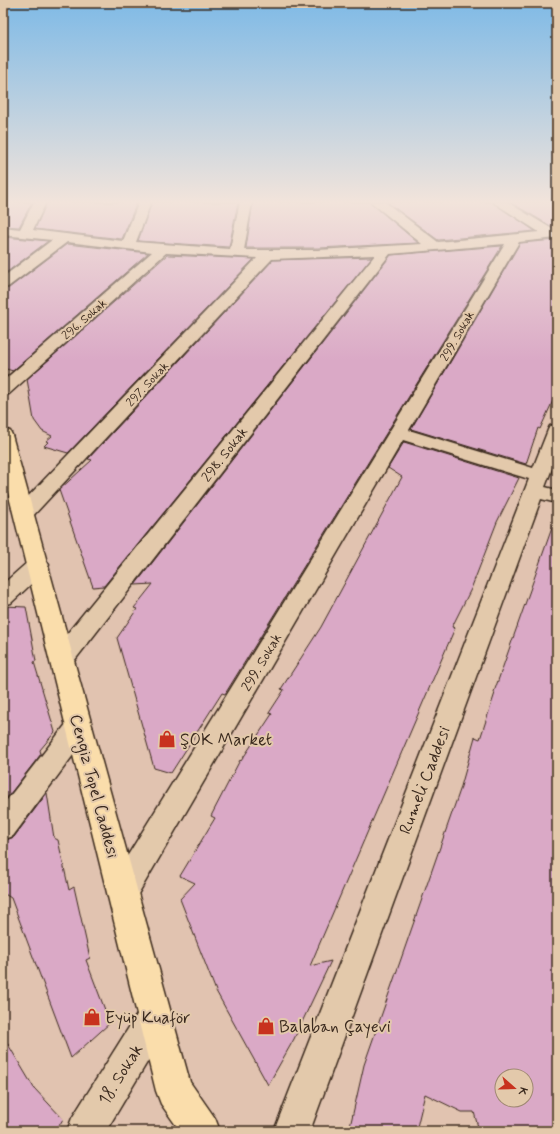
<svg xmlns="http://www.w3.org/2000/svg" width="560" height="1134" font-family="Mynerve,sans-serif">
	<rect width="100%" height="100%" fill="#e1c3b0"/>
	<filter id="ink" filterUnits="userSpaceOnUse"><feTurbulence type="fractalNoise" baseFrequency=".025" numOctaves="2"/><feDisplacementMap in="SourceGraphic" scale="8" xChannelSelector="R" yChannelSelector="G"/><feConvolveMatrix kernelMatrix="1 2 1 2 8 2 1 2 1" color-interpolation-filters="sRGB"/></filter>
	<g filter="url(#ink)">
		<g fill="#daa9c6" stroke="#3b2a1e" fill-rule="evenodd">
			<path d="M3,202H32L19,227L3,226Z"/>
			<path d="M47,202H137L122,239L35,229Z"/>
			<path d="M152,202H238L229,247L138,241Z"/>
			<path d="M253,202H370L418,243L318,248H246Z"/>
			<path d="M387,202H492L535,231L438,240Z"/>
			<path d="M510,202H557V228H554Z"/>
			<path d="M3,237L48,241L3,275Z"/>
			<path d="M557,240V392L540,429L538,428L526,464L411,429L520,243Z"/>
			<path d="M67,244L148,253L13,371L3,368V289L9,288Z"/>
			<path d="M502,246L225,694L222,693L171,773L154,768L117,638L137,609L134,608L153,584L135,585L391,255Z"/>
			<path d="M167,255L254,259L68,453L44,446L48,442L46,441L52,436L42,431L34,420L27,379Z"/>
			<path d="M372,257L104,586L93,587L59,490L92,460L88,459L273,260Z"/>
			<path d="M404,442L519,478L497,522L471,589L452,627L455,628L310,966L331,961L294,1039L268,1085L216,991L180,899L195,883L180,876L215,818L211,816L240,760L241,761L272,714L269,713L284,690L281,689L321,627L402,477L388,468Z"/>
			<path d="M553,525L557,526L556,1131H479L474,1112H462L425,1094L416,1131H349L364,1065L460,790L475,737L480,739L495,693L494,692ZM502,1076H526V1100H502Z"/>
			<path d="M3,606L26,607L36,661L34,662L55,732L40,750L41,754L3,803Z"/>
			<path d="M47,793L54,838L58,840L69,890L74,887L90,958L86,960L110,1023L71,1058L11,898L3,893V841L14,837Z"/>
			<path d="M3,1036L34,1088L63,1119L56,1131H3Z"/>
		</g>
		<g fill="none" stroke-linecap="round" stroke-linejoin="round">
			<g stroke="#3b2a1e" stroke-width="3">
				<g id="minor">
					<path d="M34,202H46L33,230L123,241L139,202H151L136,242L230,249L240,202H252L244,250H318L422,244L371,202H385L438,242L539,232L493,202H507L554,230H557V238L519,242L409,430L533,468L548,430L550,426L557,424V455L545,487L557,490V503L541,499L310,1131H274L529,479L403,440L134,901L123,905L112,901L108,891L112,881L505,244L390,254L71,665L62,667L53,665L50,658L53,651L375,255L272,259L31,518L24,520L17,518L14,513L17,508L257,258L166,253L9,394L3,395V381L152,252L67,242L8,287L3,288V277L52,240L3,235V227L20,229Z"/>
					<path d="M38,558L46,560L49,565L46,570L11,603L3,605V584L30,560Z"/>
					<path d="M79,716L88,719L92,727L88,735L13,836L3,840V805L70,719Z"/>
					<path d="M155,1000L167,1005L172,1017L167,1029L106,1131H67L72,1118L143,1005Z"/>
				</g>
			</g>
			<g stroke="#3b2a1e" stroke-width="3">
				<path id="major" d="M3,429L10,431L12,435L190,1082L215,1118L220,1131H180L161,1104L156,1091L3,472Z"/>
			</g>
			<use href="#minor" fill="#e3c9ab" fill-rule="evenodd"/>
			<use href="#major" fill="#faddab" fill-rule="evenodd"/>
		</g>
	</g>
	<linearGradient id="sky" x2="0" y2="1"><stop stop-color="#7fbae6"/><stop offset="0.56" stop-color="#f2e4db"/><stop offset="1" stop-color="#f2e4db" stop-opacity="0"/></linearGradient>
	<rect width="560" height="361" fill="url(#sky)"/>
	<defs>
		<g id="shop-bare" transform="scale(1.38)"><path d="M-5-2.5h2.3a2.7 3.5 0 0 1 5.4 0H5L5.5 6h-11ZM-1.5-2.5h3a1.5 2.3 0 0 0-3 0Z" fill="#c8321e" stroke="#e3c9ab" stroke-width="2.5" paint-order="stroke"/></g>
	</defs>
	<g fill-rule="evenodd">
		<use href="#shop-bare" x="167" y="739"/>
		<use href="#shop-bare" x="92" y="1017"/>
		<use href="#shop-bare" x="266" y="1026"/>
	</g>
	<g text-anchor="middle" stroke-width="4" stroke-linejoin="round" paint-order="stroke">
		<g font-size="12" fill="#3b2a1e" stroke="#e3c9ab">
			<text transform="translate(84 319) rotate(-41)" y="4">296. Sokak</text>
			<text transform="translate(457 336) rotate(-60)" y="4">299. Sokak</text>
			<text transform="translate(147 384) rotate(-47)" y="4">297. Sokak</text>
		</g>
		<g font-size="14" fill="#3b2a1e" stroke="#e3c9ab">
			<text transform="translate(224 454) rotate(-52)" y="5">298. Sokak</text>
			<text transform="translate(261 662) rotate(-59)" y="5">299. Sokak</text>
		</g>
		<g font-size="17" fill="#3b2a1e" stroke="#e3c9ab" text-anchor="start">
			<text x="180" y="745">ŞOK Market</text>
			<text x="105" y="1023">Eyüp Kuaför</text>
			<text x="279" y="1032">Balaban Çayevi</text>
		</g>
		<g font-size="17" fill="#3b2a1e" stroke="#e3c9ab">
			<text transform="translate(424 780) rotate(-69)" y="6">Rumeli Caddesi</text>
			<text transform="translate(95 786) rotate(75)" y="6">Cengiz Topel Caddesi</text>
			<text transform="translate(120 1074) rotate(-58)" y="6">18. Sokak</text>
		</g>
	</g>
	<rect width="560" height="1134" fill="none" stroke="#e3c9ab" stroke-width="16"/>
	<rect x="8" y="8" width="544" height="1118" fill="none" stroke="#3b2a1e" stroke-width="1.5" filter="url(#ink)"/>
	<g transform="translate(514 1088) rotate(110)"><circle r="19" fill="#e3c9ab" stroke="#a08973"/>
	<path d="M0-3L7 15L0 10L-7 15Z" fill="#c8321e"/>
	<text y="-6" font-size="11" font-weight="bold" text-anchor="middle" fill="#3b2a1e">K</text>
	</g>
</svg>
